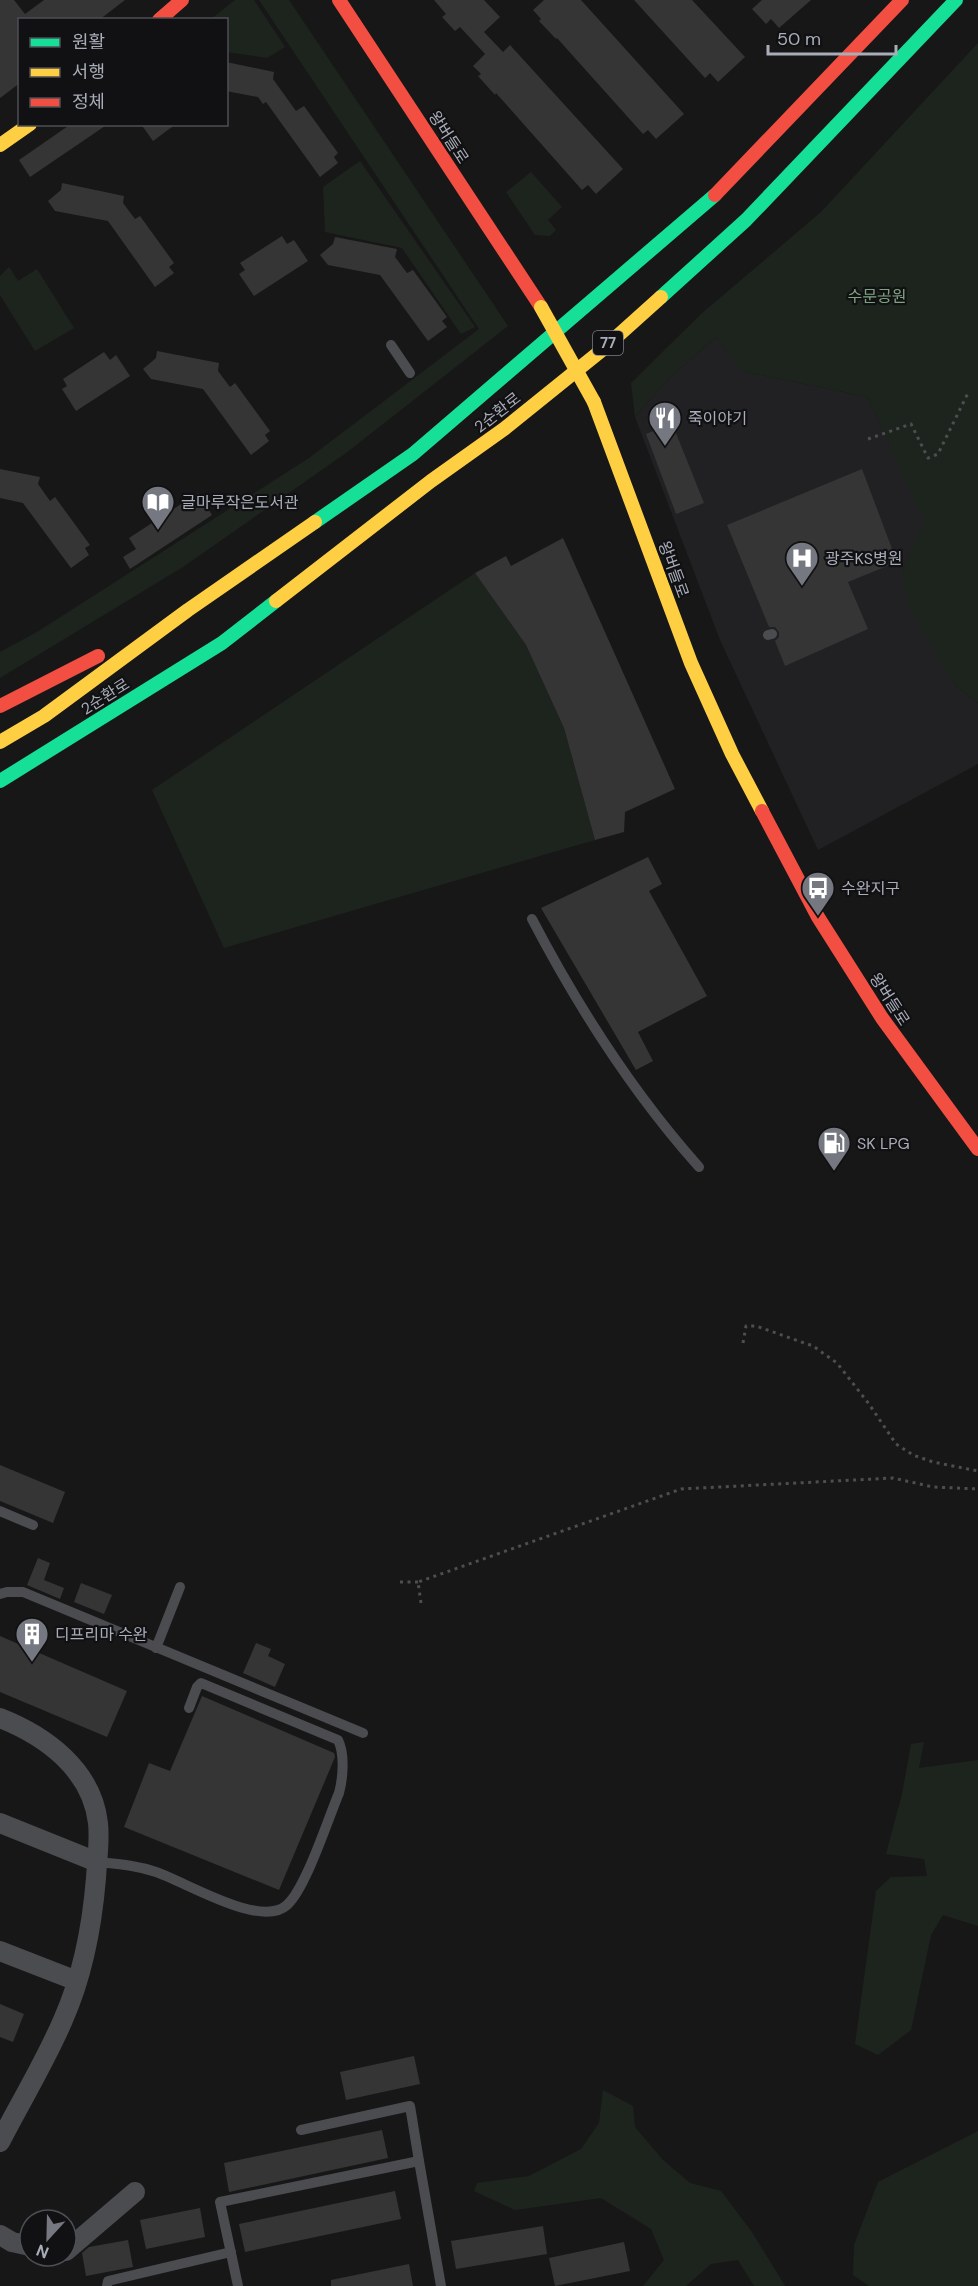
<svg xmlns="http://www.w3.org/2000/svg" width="978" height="2286" font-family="'DM Sans','Noto Sans KR',sans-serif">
	<rect width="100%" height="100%" fill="#171717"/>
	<path fill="#212123" d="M716,337L742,371L868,397L925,522L902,571L956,686L978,703V764L818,850L720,640L635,417L669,378Z"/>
	<g fill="#1d241e">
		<path d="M235,0H254L285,47L267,58L227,52L226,20L211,19Z"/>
		<path d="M259,0H289L508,326L346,453L183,567L0,678V652L37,632L309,458L479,329Z"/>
		<path d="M978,43V703L956,686L906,602L902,571L924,522L868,397L741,371L716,337L669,378L635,417L631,383L701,314L821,212Z"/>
		<path d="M360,161L475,327L461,334L402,248L325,232L323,187Z"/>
		<path d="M531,172L562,207L548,220L556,230L550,236L535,235L506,192Z"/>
		<path d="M9,267L18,281L37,269L74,328L35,351L0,295V276Z"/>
		<path d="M475,573L526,645L564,728L595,840L224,948L152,790Z"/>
		<path d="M924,1742L919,1768L978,1760V1926L943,1915L931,1935L911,2030L878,2055L855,2044L876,1891L891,1877L927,1876L924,1859L886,1854L902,1794L911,1744Z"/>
		<path d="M603,2090L633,2106L635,2127L663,2160L690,2183L721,2191L752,2232L785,2286H754L738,2260L711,2264L686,2286H643L664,2260L651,2229L601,2198L515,2210L474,2191L477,2183L529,2176L581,2149L599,2123Z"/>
		<path d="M978,2131V2286H869L853,2275L854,2245L878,2182Z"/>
	</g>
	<g fill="#353536">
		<path d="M0,0H14L25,14L44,0H125L99,20H20V83L0,98Z"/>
		<path d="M434,0H484L500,17L484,32L503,52L510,45L623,169L596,194L588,185L582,190L496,93L495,95L478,76L481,74L473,66L485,54L460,27L455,31L442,17L446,14Z"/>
		<path d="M544,0H581L684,114L656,139L648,130L643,134L557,38L556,39L539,21L541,19L533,10Z"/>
		<path d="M634,0H692L745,57L718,82L710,73L705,78Z"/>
		<path d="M762,0H811L779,28L771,19L766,24L752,9Z"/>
		<path d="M226,62L274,72L273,79L296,111L304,106L338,153L334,157L338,163L320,177L266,102L263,104L258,97L226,91Z"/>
		<path d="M71,124H108L30,177L19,160Z"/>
		<path d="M141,124H176L153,141Z"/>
		<path d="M62,183L124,196L123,203L135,219L140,216L174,263L169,267L174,273L155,287L108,221L55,211L48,201L61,190Z"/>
		<path d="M282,236L287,244L294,240L308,261L254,296L239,274L245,270L240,263Z"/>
		<path d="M335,237L397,249L395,257L407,273L413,270L447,317L442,321L447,327L428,341L380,275L328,265L320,255L333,244Z"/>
		<path d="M157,351L219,363L218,371L230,387L235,383L270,431L265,435L269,441L251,455L203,389L151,379L143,369L156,358Z"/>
		<path d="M104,352L110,360L116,355L130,376L76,411L62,389L67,386L63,379Z"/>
		<path d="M672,423L704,503L676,514L646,434Z"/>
		<path d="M0,469L40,477L38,484L50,501L55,497L90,545L85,548L89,555L71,568L23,503L0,498Z"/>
		<path d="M862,469L897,562L848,582L868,629L785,666L775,641L779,637V632L775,627H769L727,525Z"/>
		<path d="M198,493L212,515L130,569L123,557L136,549L129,538Z"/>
		<path d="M563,538L675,789L625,812L624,832L595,840L564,728L526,645L475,573L506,556L511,566Z"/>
		<path d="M648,857L662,884L649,891L707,996L638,1032L653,1061L636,1070L541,908Z"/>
		<path d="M0,1465L65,1492L53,1523L0,1501Z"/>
		<path d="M38,1558L50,1563L44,1580L64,1588L60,1599L27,1585Z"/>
		<path d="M81,1583L112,1595L104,1614L74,1602Z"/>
		<path d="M0,1636L127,1691L107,1737L0,1692Z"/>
		<path d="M256,1643L271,1649L268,1656L285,1664L275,1687L243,1673Z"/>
		<path d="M202,1696L334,1753L335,1757L279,1890L124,1827L149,1763L170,1771Z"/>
		<path d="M0,2004L24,2014L13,2042L0,2037Z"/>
		<path d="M414,2056L420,2084L346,2100L340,2072Z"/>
		<path d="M382,2130L388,2158L229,2192L224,2163Z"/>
		<path d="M395,2191L401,2219L245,2252L239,2224Z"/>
		<path d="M200,2208L205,2237L146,2249L140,2220Z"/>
		<path d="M543,2226L547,2254L456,2269L451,2241Z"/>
		<path d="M128,2240L133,2267L86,2276L82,2253L89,2247Z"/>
		<path d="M624,2242L630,2271L555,2286L549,2258Z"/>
		<path d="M409,2264L413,2286H331V2280Z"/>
	</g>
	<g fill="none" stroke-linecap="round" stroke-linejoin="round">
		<g stroke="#4d4e52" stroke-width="3" stroke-dasharray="3 4.5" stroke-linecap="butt">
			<path d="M868,439L911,424L928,458L938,454L968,393"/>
			<path d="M743,1343L746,1326H756L813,1346L837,1363L869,1404L896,1444L913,1455L933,1462L978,1471"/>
			<path d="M400,1582H418"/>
			<path d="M421,1603L418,1582L681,1489L893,1478L933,1487L978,1489"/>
		</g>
		<g stroke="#4b4c50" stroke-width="10">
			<path d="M391,345L410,373"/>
			<path d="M768,635L772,634"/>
			<path d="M532,919C578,1007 633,1093 699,1167"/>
			<path d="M0,1511L33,1525"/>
			<path d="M0,1594L7,1592H23L363,1733"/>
			<path d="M156,1648L180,1587"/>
			<path d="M97,1862C117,1864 136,1865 156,1872C186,1882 261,1929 287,1905C306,1888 328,1819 339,1793C343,1778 345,1754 338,1740L201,1683L197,1687L189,1708"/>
			<path d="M419,2161L441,2286"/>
			<path d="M107,2286L108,2281L231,2252"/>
			<path d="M238,2286L220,2202L419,2161L410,2106L301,2130"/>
		</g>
		<g stroke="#4b4c50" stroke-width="20">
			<path d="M0,1718C46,1736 92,1770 98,1823C100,1841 97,1860 96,1878C92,1927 83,1975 63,2020C45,2062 21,2101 0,2142"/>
			<path d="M0,1823L97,1862"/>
			<path d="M0,1951L77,1981"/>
			<path d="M0,2235L12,2242L30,2246"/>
			<path d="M66,2251L135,2192"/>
		</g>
		<g stroke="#16e098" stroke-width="14">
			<path d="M661,297L746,220L956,0"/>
			<path d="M315,522L413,454L715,195"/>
			<path d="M0,781L222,643L276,601"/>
		</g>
		<g stroke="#ffcf43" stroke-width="14">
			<path d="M0,145L30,124"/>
			<path d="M594,402L691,663L732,754L762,811"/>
			<path d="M276,601L431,481L504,429L602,350L661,297"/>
			<path d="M0,742L44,716L188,610L315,522"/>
		</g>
		<g stroke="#f24e42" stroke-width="14">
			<path d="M339,0L541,307"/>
			<path d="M159,20L182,0"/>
			<path d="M715,195L902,0"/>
			<path d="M0,706L98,656"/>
			<path d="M762,811L818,917L882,1018L978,1149"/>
		</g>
		<path stroke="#ffcf43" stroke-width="14" d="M541,307L594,402"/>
	</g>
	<defs>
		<g id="restaurant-pin" transform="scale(1.725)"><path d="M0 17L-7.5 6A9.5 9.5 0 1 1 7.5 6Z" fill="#757880" stroke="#111113"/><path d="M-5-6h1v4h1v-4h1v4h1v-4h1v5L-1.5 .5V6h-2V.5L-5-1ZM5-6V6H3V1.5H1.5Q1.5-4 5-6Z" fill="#fff"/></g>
		<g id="library-pin" transform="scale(1.725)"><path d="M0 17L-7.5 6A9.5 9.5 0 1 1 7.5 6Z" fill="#757880" stroke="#111113"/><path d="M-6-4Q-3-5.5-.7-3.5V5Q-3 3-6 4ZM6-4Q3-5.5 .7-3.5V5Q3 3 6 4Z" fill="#fff"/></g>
		<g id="hospital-pin" transform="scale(1.725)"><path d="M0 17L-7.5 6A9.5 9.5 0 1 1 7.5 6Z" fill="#757880" stroke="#111113"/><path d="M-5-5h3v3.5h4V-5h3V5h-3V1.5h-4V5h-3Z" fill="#fff"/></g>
		<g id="bus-pin" transform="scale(1.725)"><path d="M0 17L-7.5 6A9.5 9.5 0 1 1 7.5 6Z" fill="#757880" stroke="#111113"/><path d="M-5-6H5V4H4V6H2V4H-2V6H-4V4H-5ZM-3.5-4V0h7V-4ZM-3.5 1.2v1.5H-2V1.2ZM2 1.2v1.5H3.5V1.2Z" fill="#fff"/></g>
		<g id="fuel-pin" transform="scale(1.725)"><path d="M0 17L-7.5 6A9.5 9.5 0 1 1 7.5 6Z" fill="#757880" stroke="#111113"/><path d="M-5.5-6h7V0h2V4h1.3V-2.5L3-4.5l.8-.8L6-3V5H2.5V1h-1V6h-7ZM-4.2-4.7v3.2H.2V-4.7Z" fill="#fff"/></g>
		<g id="building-pin" transform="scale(1.725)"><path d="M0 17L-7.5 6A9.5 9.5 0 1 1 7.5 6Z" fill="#757880" stroke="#111113"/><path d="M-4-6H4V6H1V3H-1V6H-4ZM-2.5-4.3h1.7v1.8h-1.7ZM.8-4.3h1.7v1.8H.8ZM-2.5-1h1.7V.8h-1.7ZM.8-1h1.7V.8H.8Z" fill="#fff"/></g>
	</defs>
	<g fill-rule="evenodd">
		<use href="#restaurant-pin" x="665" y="418"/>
		<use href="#library-pin" x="158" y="502"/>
		<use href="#hospital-pin" x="802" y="558"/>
		<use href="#bus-pin" x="818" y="888"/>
		<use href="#fuel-pin" x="834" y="1143"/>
		<use href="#building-pin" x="32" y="1634"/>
	</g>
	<g text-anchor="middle" stroke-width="4.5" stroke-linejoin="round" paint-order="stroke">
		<rect fill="#111113" stroke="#7b7e86" stroke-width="1.5" x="593" y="331" width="30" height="24" rx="4.5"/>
		<g font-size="15" font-weight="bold" fill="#a8adb8">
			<text x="608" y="348">77</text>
		</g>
		<g font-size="16" fill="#a8adb8" stroke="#111113">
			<text transform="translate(449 137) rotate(57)" y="6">왕버들로</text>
			<text transform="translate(497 412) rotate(-38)" y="6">2순환로</text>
			<text transform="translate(674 569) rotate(70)" y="6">왕버들로</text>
			<text transform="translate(105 696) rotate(-32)" y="6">2순환로</text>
			<text transform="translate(890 999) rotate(57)" y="6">왕버들로</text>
		</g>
		<g font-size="16" fill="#7fa381" stroke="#111113">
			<text x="877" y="302">수문공원</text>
		</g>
		<g font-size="16" fill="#a8adb8" stroke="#111113" text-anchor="start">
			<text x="688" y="424">죽이야기</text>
			<text x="181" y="508">글마루작은도서관</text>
			<text x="825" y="564">광주KS병원</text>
			<text x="841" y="894">수완지구</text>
			<text x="857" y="1149">SK LPG</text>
			<text x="55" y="1640">디프리마 수완</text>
		</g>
	</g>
	<rect x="18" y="18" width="210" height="108" fill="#111113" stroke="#4d4f55" stroke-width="1.5"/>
	<rect x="30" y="38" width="30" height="9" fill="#16e098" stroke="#4d4f55" stroke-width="1.5"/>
	<text x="72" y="48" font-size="18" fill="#a8adb8">원활</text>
	<rect x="30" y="68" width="30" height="9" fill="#ffcf43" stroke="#4d4f55" stroke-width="1.5"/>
	<text x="72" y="78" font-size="18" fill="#a8adb8">서행</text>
	<rect x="30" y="98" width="30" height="9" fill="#f24e42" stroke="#4d4f55" stroke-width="1.5"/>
	<text x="72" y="108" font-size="18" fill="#a8adb8">정체</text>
	<g transform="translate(48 2238) rotate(202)"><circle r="28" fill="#111113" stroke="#4d4f55" stroke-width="1.5"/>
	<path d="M0-4.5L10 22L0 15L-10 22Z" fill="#757880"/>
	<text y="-9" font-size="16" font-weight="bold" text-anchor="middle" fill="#a8adb8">N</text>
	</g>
	<path d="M768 45v9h128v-9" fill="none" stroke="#a8adb8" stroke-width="3"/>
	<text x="777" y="45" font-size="18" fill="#a8adb8" stroke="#111113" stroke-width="4.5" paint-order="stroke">50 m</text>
</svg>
